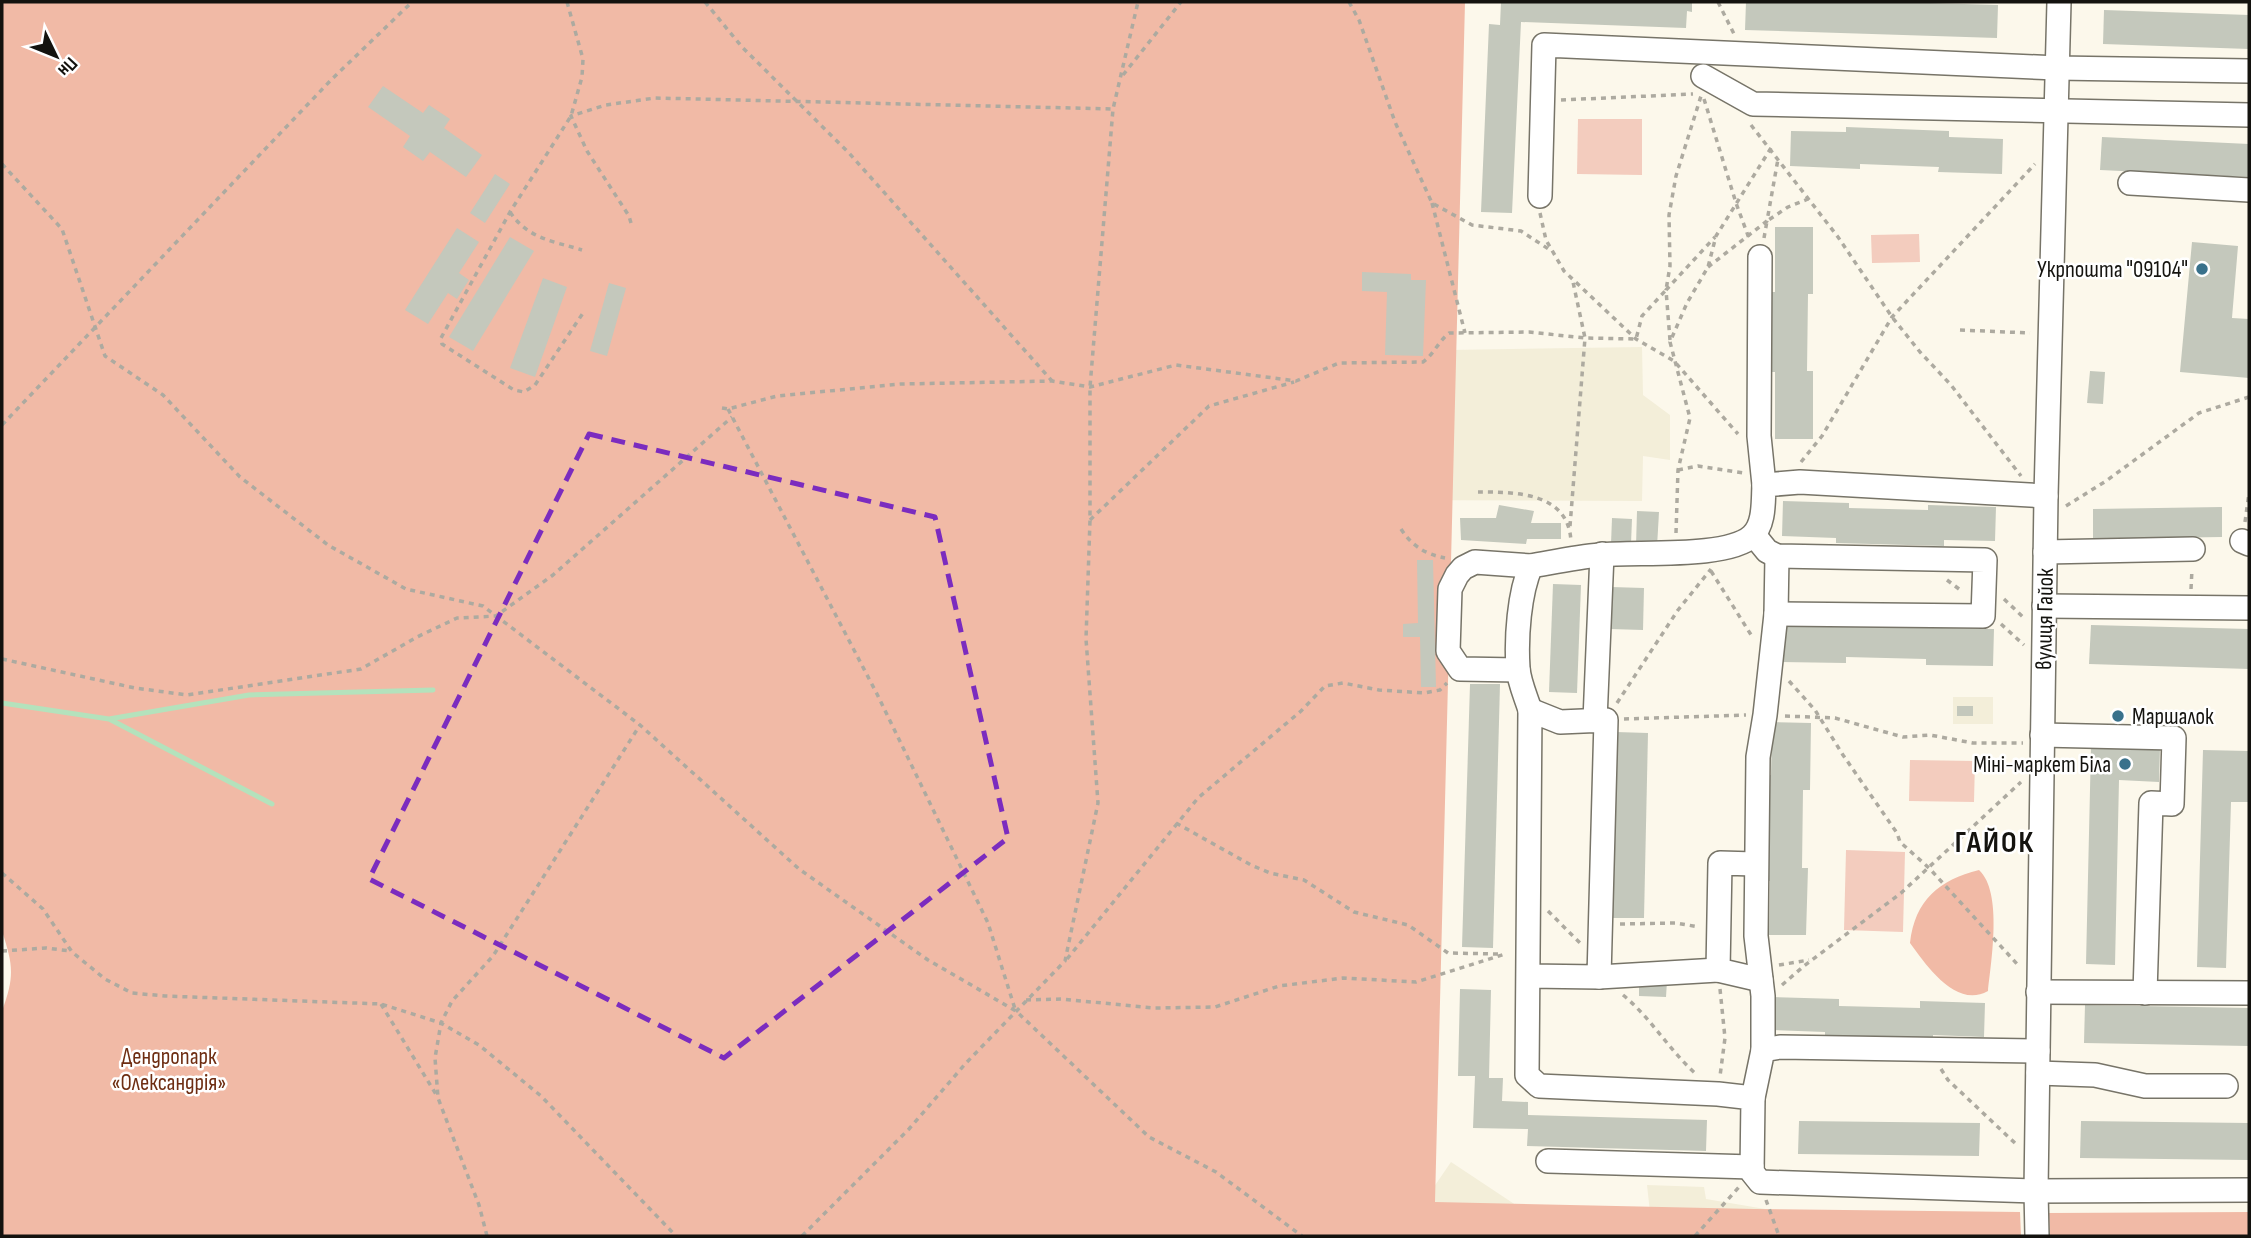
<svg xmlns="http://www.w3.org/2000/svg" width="2251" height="1238" font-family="'Sofia Sans Condensed',sans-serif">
	<rect width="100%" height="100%" fill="#fcf8eb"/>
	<g fill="#f3eed9">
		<path d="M1642,347L1643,395L1670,415V460L1643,456L1642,501L1375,500L1449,350Z"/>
		<rect x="1953" y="697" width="40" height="27"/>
		<path d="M1451,1162L1543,1223L1651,1221L1647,1185L1704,1187L1706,1199L1801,1215L1804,1236H1432L1416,1213Z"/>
	</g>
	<g fill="#f3ccbe">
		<path d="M1578,119H1642V175L1577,174Z"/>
		<path d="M1919,234L1920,262L1872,263L1871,235Z"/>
		<path d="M1910,760L1975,761L1974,802L1909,801Z"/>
		<path d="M1846,850L1905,852L1903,932L1844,930Z"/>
	</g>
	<g fill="#f1baa6">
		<path d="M2,2H1465L1435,1202L1754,1209L2020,1212L2021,1236H2V1011C15,976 13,965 2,931Z"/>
		<path d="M1979,870C2003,892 1991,962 1988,991C1956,1009 1927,966 1910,943C1915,900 1939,880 1979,870Z"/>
		<path d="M2249,1212V1236H2050L2049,1213Z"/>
	</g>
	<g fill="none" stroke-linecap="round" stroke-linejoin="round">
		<g stroke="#b4e2bc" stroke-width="5">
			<path d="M2,703L109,719L249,695L433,690"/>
			<path d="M111,720L272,804"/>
		</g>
	</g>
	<g fill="#c4c8bc">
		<path d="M1501,2H1692V12L1687,11L1686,28L1521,22L1512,213L1481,212L1489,24L1500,25Z"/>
		<path d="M1746,2H1896L1998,5L1997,38L1745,30Z"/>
		<path d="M2104,10L2249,15V49L2103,44Z"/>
		<path d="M383,86L423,113L429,105L450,119L444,128L482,155L466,177L430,152L423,161L403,147L410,136L368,107Z"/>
		<path d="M1846,127L1949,131V137L2003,139L2002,174L1938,172L1939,167L1860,164V169L1790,166L1791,131L1846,132Z"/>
		<path d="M2102,137L2249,144V177L2100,170Z"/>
		<path d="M495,174L510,184L485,223L470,213Z"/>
		<path d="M1775,227H1813V294H1808L1807,371H1813V439H1775V372H1769L1770,292H1775Z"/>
		<path d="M457,228L479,242L459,273L469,280L457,299L448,293L428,324L405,310Z"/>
		<path d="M510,237L534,251L473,351L449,337Z"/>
		<path d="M2192,242L2238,246L2232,318L2249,319V378L2180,372Z"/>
		<path d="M1362,272L1411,274V280H1426L1423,356L1385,355L1387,292L1362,291Z"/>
		<path d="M543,278L567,287L535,377L510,368Z"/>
		<path d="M609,283L626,288L607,356L590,351Z"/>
		<path d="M2090,371L2105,372L2103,404L2087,403Z"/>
		<path d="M1783,501L1849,503V508L1928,510V505L1996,507L1995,541L1944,540V546L1836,543V538L1782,536Z"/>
		<path d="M1499,505L1534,511L1531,523H1561V539H1527L1526,544L1461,540L1460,518H1496Z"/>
		<path d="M2222,507V537L2093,539V509Z"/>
		<path d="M1637,511L1659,512L1657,547L1636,546Z"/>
		<path d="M1612,518L1632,519L1631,544H1611Z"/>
		<path d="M1417,560H1433L1436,687H1421L1420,637H1403V624L1418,623Z"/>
		<path d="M1553,584L1581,585L1577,693L1549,692Z"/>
		<path d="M1611,587L1644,588L1643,630L1610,629Z"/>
		<path d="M1941,622V628L1994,629L1993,666L1926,665V659L1846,657V663L1781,662V624Z"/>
		<path d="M2091,625L2249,629V669L2089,664Z"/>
		<path d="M1470,684H1500L1493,948L1462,947Z"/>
		<rect x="1957" y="706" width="16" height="10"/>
		<path d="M1772,722L1811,723L1810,790H1803L1802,868H1808L1806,935H1769L1770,881H1763L1765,775H1771Z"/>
		<path d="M1616,732L1648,733L1644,918H1612Z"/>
		<path d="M2091,746L2160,748L2159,782L2119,780L2115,965L2086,964Z"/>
		<path d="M2203,750L2249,751V802H2231L2226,968L2197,967Z"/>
		<path d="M1639,980L1667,981L1666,997L1639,996Z"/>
		<path d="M1460,989L1491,990L1489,1078H1503L1502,1101L1528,1102V1115L1707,1120L1706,1151L1527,1146L1528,1129L1473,1128L1475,1076H1458Z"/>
		<path d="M1772,997L1839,999V1006L1920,1008V1001L1985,1003L1984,1037L1933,1035V1042L1825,1039V1032L1771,1030Z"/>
		<path d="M2085,1005L2249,1008V1046L2084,1043Z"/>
		<path d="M1799,1121L1980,1123L1979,1156L1798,1154Z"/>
		<path d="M2081,1121L2249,1123V1160L2080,1158Z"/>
	</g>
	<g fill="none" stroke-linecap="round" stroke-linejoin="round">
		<g stroke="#777468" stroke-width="26">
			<g id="minor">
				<path d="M1703,76L1753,104L2249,115"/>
				<path d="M2130,183L2249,190"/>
				<path d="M1540,196L1544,45L2057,68L2249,71"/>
				<path d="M1760,257L1759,436L1764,485"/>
				<path d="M1754,535L1767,551L1777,556L1985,560L1983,616L1776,614"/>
				<path d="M2242,541L2249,544"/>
				<path d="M2045,552L2193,549"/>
				<path d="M2044,606L2249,608"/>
				<path d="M1518,670L1460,669L1448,651L1450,589L1457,575L1463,568L1475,562L1531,566"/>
				<path d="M1530,710C1526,697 1519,682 1518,668C1516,638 1519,593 1531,566C1554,562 1577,557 1600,555C1636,551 1727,559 1752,536C1765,524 1763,501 1764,485L1800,482L2046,496"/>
				<path d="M1595,720L1602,554"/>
				<path d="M2042,735L2174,738L2172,804L2151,803L2145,993"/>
				<path d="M1755,864L1720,863L1718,970L1761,980"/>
				<path d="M1529,976L1599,977L1606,720L1560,722L1530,710L1527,1075L1539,1086L1718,1094L1753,1098L1752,1172L1760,1182L2036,1191L2249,1190"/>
				<path d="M1599,977L1718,970"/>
				<path d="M2038,992L2249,993"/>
				<path d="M1763,1050V996L1756,936L1758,757L1765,715L1776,614L1777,556"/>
				<path d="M2038,1073L2095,1075L2145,1086H2226"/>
				<path d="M1753,1098L1763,1050L1780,1047L2038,1051"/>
				<path d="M1548,1161L1752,1167"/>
				<path d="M2037,1236L2036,1191L2046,496L2059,2"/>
			</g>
		</g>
		<g stroke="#adaaa0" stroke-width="3.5" stroke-dasharray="5 5" stroke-linecap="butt">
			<path d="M567,2L583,59L582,77L571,116L510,212L441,338L442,344L514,390L524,392L535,385L583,313"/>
			<path d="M705,2L742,47L849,153L1052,381"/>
			<path d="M1349,2L1359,20L1395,122L1432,203L1472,225L1521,231L1550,250"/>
			<path d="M1718,2L1734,34"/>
			<path d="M1123,75L1181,2"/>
			<path d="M1704,99L1736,203L1750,241"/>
			<path d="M1561,100L1693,94"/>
			<path d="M1751,125L1838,237L1892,317L1920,352L1951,385L2021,476"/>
			<path d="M2,164L62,229L105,356L163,395L240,477L328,545L406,589L483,606L640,725L799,869L928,960L1016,1011L1149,1137L1216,1172L1302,1236"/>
			<path d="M1432,203L1465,333"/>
			<path d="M510,212C528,239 553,241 582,250"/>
			<path d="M1540,213L1546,240L1564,271L1636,339L1674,361L1738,434"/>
			<path d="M631,223L629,216L587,151L571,116L606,105L655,98L1113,109"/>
			<path d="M1764,238L1767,221L1788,207L1808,199"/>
			<path d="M1708,267L1767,221L1778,159"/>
			<path d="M1960,330L2030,333"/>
			<path d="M1670,340L1666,290L1715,237"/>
			<path d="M722,408L728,409L777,396L901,384L1052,381L1090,387L1176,365L1296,381L1339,363L1423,362C1434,354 1438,342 1449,333L1529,332L1585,338L1636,339L1642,316L1666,290L1670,266L1669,215L1676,176L1701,96"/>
			<path d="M728,409L877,694L988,923L1015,1009"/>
			<path d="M2,425L331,80L412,2"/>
			<path d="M1801,462L1822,436L1892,317L2035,164"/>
			<path d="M1678,470L1698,466L1744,473"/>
			<path d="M1478,492C1516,492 1569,492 1571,542"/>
			<path d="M2066,506L2106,481L2199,413L2249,397"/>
			<path d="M1090,520L1209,406L1294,382"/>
			<path d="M2245,522L2249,493"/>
			<path d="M1570,526L1585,338L1573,282"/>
			<path d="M1401,529C1412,546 1425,554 1445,558"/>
			<path d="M1676,533L1678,470L1690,418L1670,342L1687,303L1708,267L1716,236L1771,148"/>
			<path d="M1711,571L1753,638"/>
			<path d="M1947,580L1963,592"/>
			<path d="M2191,589L2192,569"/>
			<path d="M2004,599L2024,618"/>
			<path d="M2001,624L2024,645"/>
			<path d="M2,659L135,688L187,695L361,669L417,637L457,618L496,616L553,575L732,417"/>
			<path d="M1789,681L1815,710L1843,755L1897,833L1900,842L1929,868L2018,965"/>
			<path d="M1617,703L1678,610L1711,569"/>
			<path d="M1785,716L1835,718L1903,737L1930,735L1973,743H2023"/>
			<path d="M1624,719L1746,715"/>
			<path d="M1176,823L1251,865L1270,873L1304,880L1354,912L1408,925L1448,953L1499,954"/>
			<path d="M2,873L43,909L72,952L105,979L132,993L165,996L381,1004L441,1023L479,1045L541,1096L676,1236"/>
			<path d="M1548,911L1580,943"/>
			<path d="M1620,924L1676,923L1699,927"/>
			<path d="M2,951L46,948L70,951"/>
			<path d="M1067,959L1198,798L1301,711L1325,686L1343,683L1379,690L1424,693L1440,690L1447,683"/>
			<path d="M1779,965L1809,960"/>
			<path d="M1782,985L1804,966L1901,893L2021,782"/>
			<path d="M1720,989L1725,1038L1720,1076"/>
			<path d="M1623,995C1651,1018 1669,1050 1696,1074"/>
			<path d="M1026,1000L1061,999L1154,1008L1215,1007L1279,986L1343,978L1416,982L1505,954"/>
			<path d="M381,1004L437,1096"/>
			<path d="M1941,1069L1948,1080L2017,1145"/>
			<path d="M1766,1200L1779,1236"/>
			<path d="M487,1236L479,1205L438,1098L435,1058L441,1023L452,1001L493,956L640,725"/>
			<path d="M802,1236L909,1129L966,1063L1065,961L1098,803L1086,639L1090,520V387L1113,109L1138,2"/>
			<path d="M1695,1236L1739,1187"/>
		</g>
		<use href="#minor" stroke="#fff" stroke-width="23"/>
	</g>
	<path fill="none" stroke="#7b2cbf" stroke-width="5" stroke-dasharray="14 9" stroke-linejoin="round" d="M589,434L935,517L1008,838L724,1058L369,879Z"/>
	<g fill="#39718b" stroke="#fff" stroke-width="2.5">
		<circle cx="2202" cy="269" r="7"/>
		<circle cx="2118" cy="716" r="7"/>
		<circle cx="2125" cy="764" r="7"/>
	</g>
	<g text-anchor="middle" stroke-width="5" stroke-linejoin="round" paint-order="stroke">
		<g font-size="23" fill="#14130f" stroke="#fff" text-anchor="end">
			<text x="2188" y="277">Укрпошта "09104"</text>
			<text x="2132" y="724" text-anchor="start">Маршалок</text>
			<text x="2111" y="772">Міні-маркет Біла</text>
		</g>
		<g font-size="23" fill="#14130f" stroke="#fff">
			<text transform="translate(2044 619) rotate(-89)" y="8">вулиця Гайок</text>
		</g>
		<g font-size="23" fill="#6e2d12" stroke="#fff">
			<text x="169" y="1064">Дендропарк<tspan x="169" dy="26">«Олександрія»</tspan></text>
		</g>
		<g font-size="30" font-weight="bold" letter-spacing="2" fill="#14130f" stroke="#fff">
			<text x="1995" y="852">ГАЙОК</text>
		</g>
	</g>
	<rect width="2251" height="1238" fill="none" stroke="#14130f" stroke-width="7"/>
	<g transform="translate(56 56) rotate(133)" stroke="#ffffff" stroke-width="5" paint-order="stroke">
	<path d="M0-5L12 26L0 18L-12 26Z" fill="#14130f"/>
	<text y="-10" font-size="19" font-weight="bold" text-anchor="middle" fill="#14130f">Пн</text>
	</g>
</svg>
